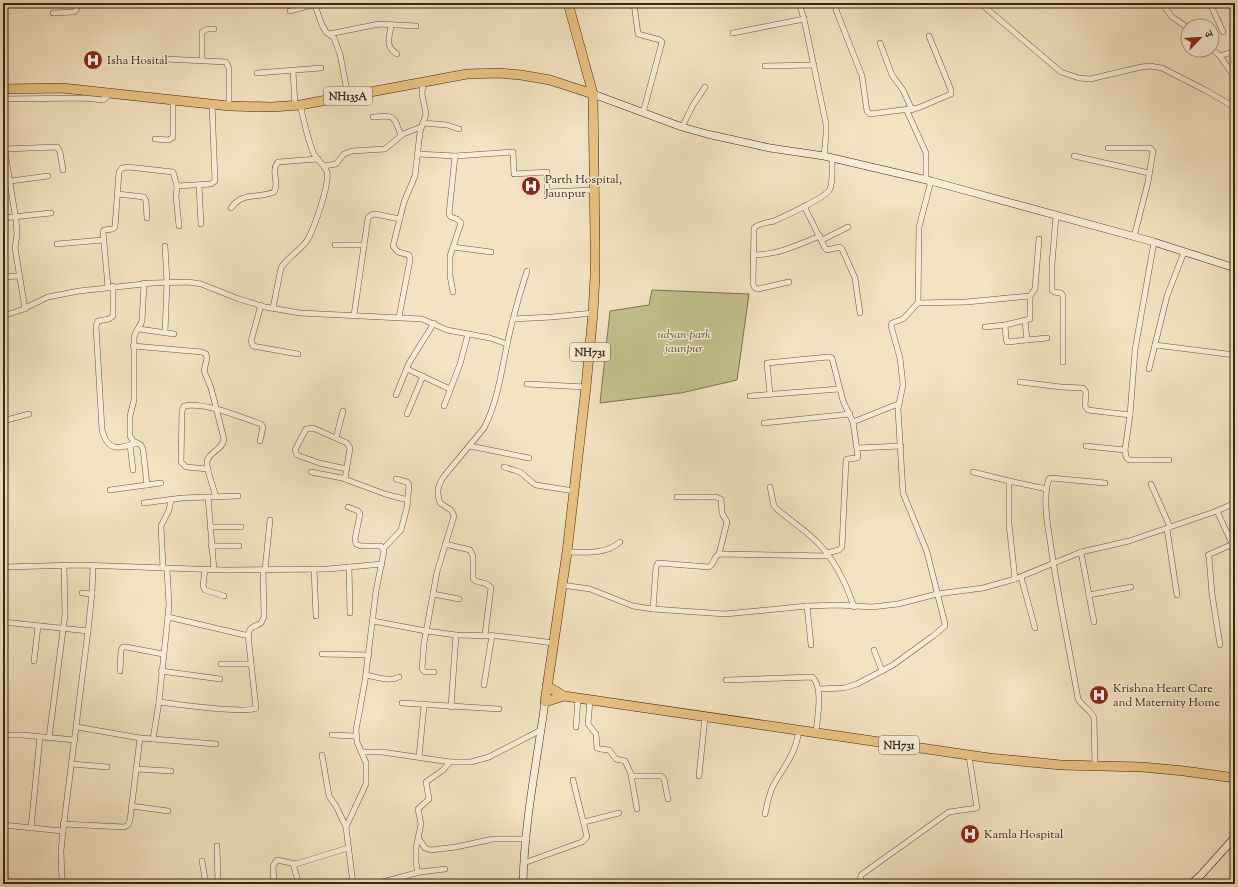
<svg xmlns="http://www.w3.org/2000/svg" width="1238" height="887" font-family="'Sorts Mill Goudy','Noto Serif Devanagari',serif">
	<rect width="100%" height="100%" fill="#f3e3c2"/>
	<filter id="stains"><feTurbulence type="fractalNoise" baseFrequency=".005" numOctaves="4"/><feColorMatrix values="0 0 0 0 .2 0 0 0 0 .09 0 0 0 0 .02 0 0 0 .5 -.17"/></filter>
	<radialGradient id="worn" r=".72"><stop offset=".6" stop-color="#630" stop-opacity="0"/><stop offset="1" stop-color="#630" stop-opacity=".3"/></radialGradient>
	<path fill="#c3c18e" stroke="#7e7352" d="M652,290L749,294L737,380L681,393L600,403L610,311L649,305Z"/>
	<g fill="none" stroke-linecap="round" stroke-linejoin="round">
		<g stroke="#685442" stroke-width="6">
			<g id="street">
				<path d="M314,3L322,25L326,32L334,38L340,54L348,96"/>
				<path d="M634,3L638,34L660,40L662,42L643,113"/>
				<path d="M799,3L804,19L826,124V135L824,156"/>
				<path d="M834,3L838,15L862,76L867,111L870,114L918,108L951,94V90L929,36"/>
				<path d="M980,3L1061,72L1079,78L1090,79L1141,67L1150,66L1162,68L1205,90L1229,104L1235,109"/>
				<path d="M1162,3L1172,17L1188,28"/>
				<path d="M1210,3L1223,32"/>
				<path d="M290,11L315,4"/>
				<path d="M53,13L74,12L77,9V3"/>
				<path d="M391,25C390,37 384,46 397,54"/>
				<path d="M733,33L804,19"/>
				<path d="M329,34L379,24L416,26"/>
				<path d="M880,43L892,75L903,90L912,110"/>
				<path d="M1212,49L1220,56L1235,78"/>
				<path d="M1220,56L1235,51"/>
				<path d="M165,59L226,62L229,68V106"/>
				<path d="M202,60V32L207,29H214"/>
				<path d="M765,66L814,65"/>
				<path d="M293,71L295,105"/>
				<path d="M257,73L321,68"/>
				<path d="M3,99L84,98L103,100L111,93"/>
				<path d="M907,111L926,153V180"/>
				<path d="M373,117C395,115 393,115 401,135"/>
				<path d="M423,123L447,125L459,129"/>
				<path d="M682,127L693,105L705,87"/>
				<path d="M155,139L169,140L173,137V99"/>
				<path d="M3,140L16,220L17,234L15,248L25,309"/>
				<path d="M1108,148H1150L1153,151L1148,182L1134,237"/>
				<path d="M4,149L57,147L60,152L63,170"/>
				<path d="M418,154L455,156L513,152L514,174L547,172V192L594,190"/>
				<path d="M1074,156L1149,173"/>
				<path d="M324,166L336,164L344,154L352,151L385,149L403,134L421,127"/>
				<path d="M3,182L48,176"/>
				<path d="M199,185L201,224"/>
				<path d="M177,186L211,184L215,181L212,104"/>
				<path d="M118,194L144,197L146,201L147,218"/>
				<path d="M804,206L825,248L827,250L840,247L842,249L855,278L860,313"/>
				<path d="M231,208C243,191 258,199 274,192C280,183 270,171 278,162L318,159"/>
				<path d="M1056,216L1052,264V290L1054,292L1061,293L1063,296V362"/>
				<path d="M3,218L51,213"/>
				<path d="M822,240L848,227"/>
				<path d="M1154,242L1135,350L1130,415L1125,450L1126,457L1129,460H1169"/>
				<path d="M57,244L103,240"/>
				<path d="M335,245H364"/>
				<path d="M453,247L491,252"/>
				<path d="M753,255C777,255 798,245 820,236"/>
				<path d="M3,277L19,276"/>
				<path d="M789,282L758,289L755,288L753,284L754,228C759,223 767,223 774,221C783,217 827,197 830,189C833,182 832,166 832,158"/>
				<path d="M144,283L142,321C140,327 135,331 134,338V400L130,416V436L133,441L141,445L143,449L147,485"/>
				<path d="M113,286V316L109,319L98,321L96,326L102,430C108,452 118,449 137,443"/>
				<path d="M108,287L103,232L104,230L113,229L115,227L119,172L122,168L128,167L173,172L177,186L176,197L179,226"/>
				<path d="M453,292L450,276V256L461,223L457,219L451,217L449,214L455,156"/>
				<path d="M918,303L966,302L1030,296L1035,289L1039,239"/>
				<path d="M261,305L251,341L253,346L298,354"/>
				<path d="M273,308L281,268C288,256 301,251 308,239C314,228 330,184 327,172C324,164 316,160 313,152C307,137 304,120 300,105"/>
				<path d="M354,315L368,218L371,215L375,214L400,219"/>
				<path d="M3,316L21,310L48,297L79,291L153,283L188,282L201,284L239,299L265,307L300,313L422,319L447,330L490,338L507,344"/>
				<path d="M399,317L410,260L409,255L398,252L393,246L404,202L415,176L420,132L426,114L422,94L423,82"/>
				<path d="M513,319L552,317L593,313"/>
				<path d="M1025,321L1027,340"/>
				<path d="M1005,325L1006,338L1007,342L1047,338"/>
				<path d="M985,327L1005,325L1030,319V296"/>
				<path d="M139,329L174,334"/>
				<path d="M165,332L167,282L165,246"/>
				<path d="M1155,345L1235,355"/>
				<path d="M133,346L202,352L206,354L207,358L204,371L211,388L224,439C223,450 208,452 207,462C206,469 214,489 216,497"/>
				<path d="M407,369L450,389"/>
				<path d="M1149,369L1167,296L1184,252"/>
				<path d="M1020,382L1061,387L1083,388L1086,392L1085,406L1088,410L1130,415"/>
				<path d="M527,384L586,387"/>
				<path d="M770,394L767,363L828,357L832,358L843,401L853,422L858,457L857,458L847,459L846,460L842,547L839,550L827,553"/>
				<path d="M396,395L409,363L434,323"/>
				<path d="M750,396L839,389"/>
				<path d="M444,406L460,364L468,334"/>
				<path d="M407,414L423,376"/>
				<path d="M3,421L29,414"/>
				<path d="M853,422L898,404"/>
				<path d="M764,423L850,414"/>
				<path d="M336,438L343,411"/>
				<path d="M130,445L133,470"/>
				<path d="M470,446L529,458"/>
				<path d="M1086,446L1125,450"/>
				<path d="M857,448L901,446"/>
				<path d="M504,467L520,472L533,483L536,485L574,491"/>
				<path d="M3,469L5,478L3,482"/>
				<path d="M208,469L186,467L181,462L182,411L184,406C206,402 240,417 261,424L263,427L260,441"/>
				<path d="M311,472L342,478L385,494L408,500"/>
				<path d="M973,472L1009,481L1047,489"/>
				<path d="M345,479L350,448L347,443L313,428L306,429L295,450L297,455L319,463L347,469"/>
				<path d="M1009,481V524L1015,579"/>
				<path d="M1151,484L1170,527"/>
				<path d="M770,487L774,506L778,510C791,521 805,530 817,542C835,560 846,583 854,607"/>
				<path d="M110,490L161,483"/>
				<path d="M208,497L214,570"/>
				<path d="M677,497H716L721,499L722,513L727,522L719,554"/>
				<path d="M144,503L182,498L238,496"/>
				<path d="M348,507L358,511L360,514L355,539L356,544L361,546H381L384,551L376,591L365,681L356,730L357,742L366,763V784L346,827L353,884"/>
				<path d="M1217,511L1235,550"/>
				<path d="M210,527H241"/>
				<path d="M1167,529L1177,595"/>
				<path d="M445,544L470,550L473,556V579C478,584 487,581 491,588L485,635"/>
				<path d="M211,546H239"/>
				<path d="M384,548L401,530L407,507L409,485L407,482L396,479"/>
				<path d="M567,552C585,552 605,555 620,542"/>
				<path d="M1081,552L1094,622"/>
				<path d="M3,567L80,565L224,570L328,569L382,564"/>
				<path d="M349,567L350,613"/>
				<path d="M163,568L161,526L169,510L171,500"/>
				<path d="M205,569L203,586L205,590L224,596"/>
				<path d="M314,569L316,616"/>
				<path d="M265,570L270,520"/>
				<path d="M1021,577L1035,628"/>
				<path d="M562,585L590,589L633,606L653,609L725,614L807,606L838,605L872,607L898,604L937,594L983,588L1015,579L1081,552L1129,541L1217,511L1235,503"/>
				<path d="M82,593L91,594L92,593L93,566"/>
				<path d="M433,594L459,599"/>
				<path d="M1089,595L1131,587"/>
				<path d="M807,606L811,645"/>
				<path d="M653,609L656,567L658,563L709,567C715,564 713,557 719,554L828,556"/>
				<path d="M168,617L249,636"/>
				<path d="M373,621L426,631L456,635L498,636L554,643"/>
				<path d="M3,622L88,631L63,831L61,851L62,884"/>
				<path d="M88,631L92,593"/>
				<path d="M1220,645L1212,594L1209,557L1208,555L1233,544"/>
				<path d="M874,650L882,671"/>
				<path d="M322,654L369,655"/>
				<path d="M34,661L38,626"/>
				<path d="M221,664H251"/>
				<path d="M120,671L121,650L123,647H126L163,654"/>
				<path d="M161,671L220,679"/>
				<path d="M434,672H425L422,669L424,643L437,572L454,516L451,510L440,503C436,492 438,484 445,475L484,428C497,403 501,374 507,345C512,320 519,296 527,271"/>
				<path d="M366,675C376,677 390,682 399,677"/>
				<path d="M726,680L812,677C824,686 817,719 816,733"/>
				<path d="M484,685L492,635"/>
				<path d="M819,689L844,688L857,684L893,665L933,636L945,626V624L927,552L903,493L898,409L903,385L900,358L891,326L892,323L903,319L918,303L919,227L931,181"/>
				<path d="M590,700L588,724L596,734L597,748L600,749L609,750L616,759L625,761L632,776H661L664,779L668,799"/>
				<path d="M159,702C174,704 246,714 256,708L248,635C249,626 255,627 261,623L264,617L263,570"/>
				<path d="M402,703L499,709"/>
				<path d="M451,707L456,635"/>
				<path d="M77,727L140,738L216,744"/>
				<path d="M576,727L578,698"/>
				<path d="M3,735H22L75,740"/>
				<path d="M332,735L355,736"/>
				<path d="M49,738L65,615L64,565"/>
				<path d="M153,739L159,702L168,615L169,605L167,569"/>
				<path d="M362,752H382L450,762H471L489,757L541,730"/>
				<path d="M322,755L329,796L336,806L346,827"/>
				<path d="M419,757L424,706"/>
				<path d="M72,764L107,767"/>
				<path d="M1095,766L1094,718C1091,710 1082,706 1078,699C1069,646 1057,593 1050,540C1047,524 1043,494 1049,479L1051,478L1105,483"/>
				<path d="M136,769L171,771"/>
				<path d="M631,775L637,809"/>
				<path d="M699,776L705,717"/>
				<path d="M131,806L168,811"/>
				<path d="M765,814C767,805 769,793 774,784C785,765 795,755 799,731"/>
				<path d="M584,822L619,813"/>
				<path d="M63,824L124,827L128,825L130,820L140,738"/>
				<path d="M3,825L63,831"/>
				<path d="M31,828L40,737"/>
				<path d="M419,839L425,848L431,850L456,847L493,839H527"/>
				<path d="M217,846L218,884"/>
				<path d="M202,861L206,884"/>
				<path d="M524,863L582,842L587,837L573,780"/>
				<path d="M293,864L299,884"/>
				<path d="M418,873L416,863V848L421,824L418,809L429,799L426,782L443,770L450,762"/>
				<path d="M274,884L273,866L277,860L296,864L348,848"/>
				<path d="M375,884L420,872L445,869"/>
				<path d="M860,884L861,875L949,812L977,808L969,756"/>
			</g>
		</g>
		<g stroke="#392517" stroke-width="8">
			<g id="secondary">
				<path d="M593,94L682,127L707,134L770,148L824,156L931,181L1154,242L1235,268"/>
				<path d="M523,884C524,824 537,761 545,702"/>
				<path d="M1191,884L1201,875L1235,837"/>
			</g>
		</g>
		<g stroke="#392517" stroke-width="10">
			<g id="highway">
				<path d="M3,89L62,88L229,106L272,107L300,105L467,74L498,73L521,75L550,80L593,94"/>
				<path d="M547,686L564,696L989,758L1061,765L1142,767L1184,771L1235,778"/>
				<path d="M564,696L545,702L567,552L586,387L593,313L595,276V241L593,94L568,3"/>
			</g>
		</g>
		<use href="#street" stroke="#f7edd7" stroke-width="5"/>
		<use href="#secondary" stroke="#f7edd7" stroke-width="7"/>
		<use href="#highway" stroke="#eac281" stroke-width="9"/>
	</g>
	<defs>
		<g id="hospital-disc" transform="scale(1)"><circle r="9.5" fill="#8f2418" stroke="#f7edd7"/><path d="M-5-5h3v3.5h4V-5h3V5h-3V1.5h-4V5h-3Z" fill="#fff"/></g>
	</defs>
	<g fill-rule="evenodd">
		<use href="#hospital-disc" x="93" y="60"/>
		<use href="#hospital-disc" x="531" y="186"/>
		<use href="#hospital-disc" x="1099" y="695"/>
		<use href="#hospital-disc" x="970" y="834"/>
	</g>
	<g text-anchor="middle" stroke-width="3" stroke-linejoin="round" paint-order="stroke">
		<g fill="#f7edd7" stroke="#726151" stroke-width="1">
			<rect x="324" y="87" width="48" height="18" rx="3"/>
			<rect x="570" y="343" width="40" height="18" rx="3"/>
			<rect x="879" y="736" width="40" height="18" rx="3"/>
		</g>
		<g font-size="11" font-weight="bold" fill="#392517">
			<text x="348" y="100">NH135A</text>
			<text x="590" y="356">NH731</text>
			<text x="899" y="749">NH731</text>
		</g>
		<g font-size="12" fill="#392517" stroke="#f7edd7" text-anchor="start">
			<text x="107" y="64">Isha Hosital</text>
			<text x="545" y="183">Parth Hospital,<tspan x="545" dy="14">Jaunpur</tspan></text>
			<text x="1113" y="692">Krishna Heart Care<tspan x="1113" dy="14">and Maternity Home</tspan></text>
			<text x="984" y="838">Kamla Hospital</text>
		</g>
		<g font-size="12" font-style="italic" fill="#5c4c35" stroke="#f7edd7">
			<text x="684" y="338">udyan park<tspan x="684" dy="14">jaunpur</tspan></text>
		</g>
	</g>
	<rect width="1238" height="887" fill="none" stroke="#f3e3c2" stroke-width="16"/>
	<rect x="4" y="4" width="1230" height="879" fill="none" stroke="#392517" stroke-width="2"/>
	<rect x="8" y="8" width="1222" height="871" fill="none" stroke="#392517"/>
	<g transform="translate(1200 38) rotate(65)"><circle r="19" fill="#f7edd7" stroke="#ab9d8a"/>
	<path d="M0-3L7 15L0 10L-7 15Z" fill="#8f2418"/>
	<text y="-6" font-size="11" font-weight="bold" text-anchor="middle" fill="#392517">उ</text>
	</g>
	<rect width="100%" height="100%" filter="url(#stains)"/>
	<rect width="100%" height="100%" fill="url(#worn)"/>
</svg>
